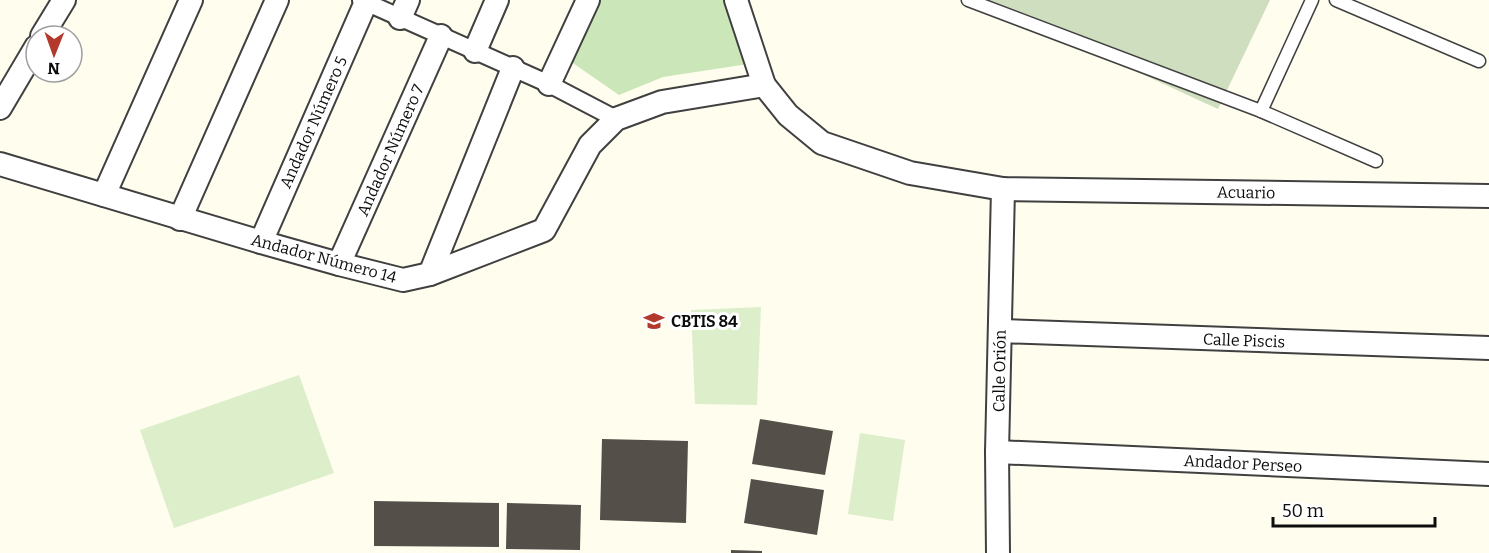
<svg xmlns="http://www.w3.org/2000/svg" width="1489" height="553" font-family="Bitter,serif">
	<rect width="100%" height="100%" fill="#fefdee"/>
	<path fill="#cbe6b9" d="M597,0H732L748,64L663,77L619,95L570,61Z"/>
	<path fill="#d0dec0" d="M981,0H1270L1218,109Z"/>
	<g fill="#ddeecb">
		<path d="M761,307L757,405L695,404L691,310Z"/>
		<path d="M299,375L334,473L174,528L140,430Z"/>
		<path d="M860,433L905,440L893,521L848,514Z"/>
	</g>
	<g fill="#554f4a">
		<path d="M760,419L833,431L825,475L752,464Z"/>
		<path d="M602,439L688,441L686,523L600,520Z"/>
		<path d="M751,479L824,490L817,535L744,523Z"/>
		<path d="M374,501L499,503V547L374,546Z"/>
		<path d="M507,503L581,505L580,550L506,549Z"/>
		<path d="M731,550L762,551V553H731Z"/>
	</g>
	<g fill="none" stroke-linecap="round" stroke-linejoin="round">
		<g stroke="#404040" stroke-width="15">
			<g id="service">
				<path d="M968,0L1261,111L1376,161"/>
				<path d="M1336,0L1479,61"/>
				<path d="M1261,111L1312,0"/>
			</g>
		</g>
		<g stroke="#404040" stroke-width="20">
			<path id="pedestrian" d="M361,0L549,84L616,119"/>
		</g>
		<g stroke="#404040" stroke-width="26">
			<g id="minor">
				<path d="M736,0L764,85L788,115L822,143L910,173L1003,189L1489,196"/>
				<path d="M400,18L408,0"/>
				<path d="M42,36L64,0"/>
				<path d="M475,51L497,0"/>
				<path d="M549,84L588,0"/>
				<path d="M0,108L36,47"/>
				<path d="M0,164L261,242L339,264L403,280L430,274L544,230L590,145L616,119L662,102L764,85"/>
				<path d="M104,195L191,0"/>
				<path d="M180,219L277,0"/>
				<path d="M261,242L366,2"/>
				<path d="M339,264L441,36"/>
				<path d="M430,274L513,68"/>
				<path d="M1000,331L1489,348"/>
				<path d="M997,452L1489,474"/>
				<path d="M998,553L997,452L1003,189"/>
			</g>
		</g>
		<use href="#service" stroke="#fff" stroke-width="12"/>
		<use href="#pedestrian" stroke="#fff" stroke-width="16"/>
		<use href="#minor" stroke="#fff" stroke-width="22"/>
	</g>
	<defs>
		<g id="school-bare" transform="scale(1.62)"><path d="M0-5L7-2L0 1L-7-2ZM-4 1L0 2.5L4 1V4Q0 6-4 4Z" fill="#b4392d" stroke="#fff" stroke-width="2.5" paint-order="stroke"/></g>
	</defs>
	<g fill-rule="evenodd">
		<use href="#school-bare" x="654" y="321"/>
	</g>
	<g text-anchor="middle" stroke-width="6" stroke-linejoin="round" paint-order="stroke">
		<g font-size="16" fill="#0d0d0d" stroke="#fff">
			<text transform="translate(313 122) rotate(-66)" y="6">Andador Número 5</text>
			<text transform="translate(390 150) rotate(-66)" y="6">Andador Número 7</text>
			<text transform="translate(1246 192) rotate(1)" y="6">Acuario</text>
			<text transform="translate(324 258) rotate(15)" y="6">Andador Número 14</text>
			<text transform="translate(1244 340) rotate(2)" y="6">Calle Piscis</text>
			<text transform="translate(999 371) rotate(-89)" y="6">Calle Orión</text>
			<text transform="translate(1243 463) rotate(3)" y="6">Andador Perseo</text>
		</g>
		<g font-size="16" font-weight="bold" fill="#0d0d0d" stroke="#fff" text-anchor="start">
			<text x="671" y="327">CBTIS 84</text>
		</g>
	</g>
	<g transform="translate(54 54) rotate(181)"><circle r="28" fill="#ffffff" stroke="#9e9e9e" stroke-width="1.5"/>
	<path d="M0-4.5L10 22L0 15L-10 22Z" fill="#b4392d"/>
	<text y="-9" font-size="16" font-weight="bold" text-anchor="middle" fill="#0d0d0d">N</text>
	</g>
	<path d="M1273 517v9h162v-9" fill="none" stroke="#0d0d0d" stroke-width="3"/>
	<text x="1282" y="517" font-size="18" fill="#0d0d0d" stroke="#ffffff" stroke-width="4.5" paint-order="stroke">50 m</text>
</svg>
